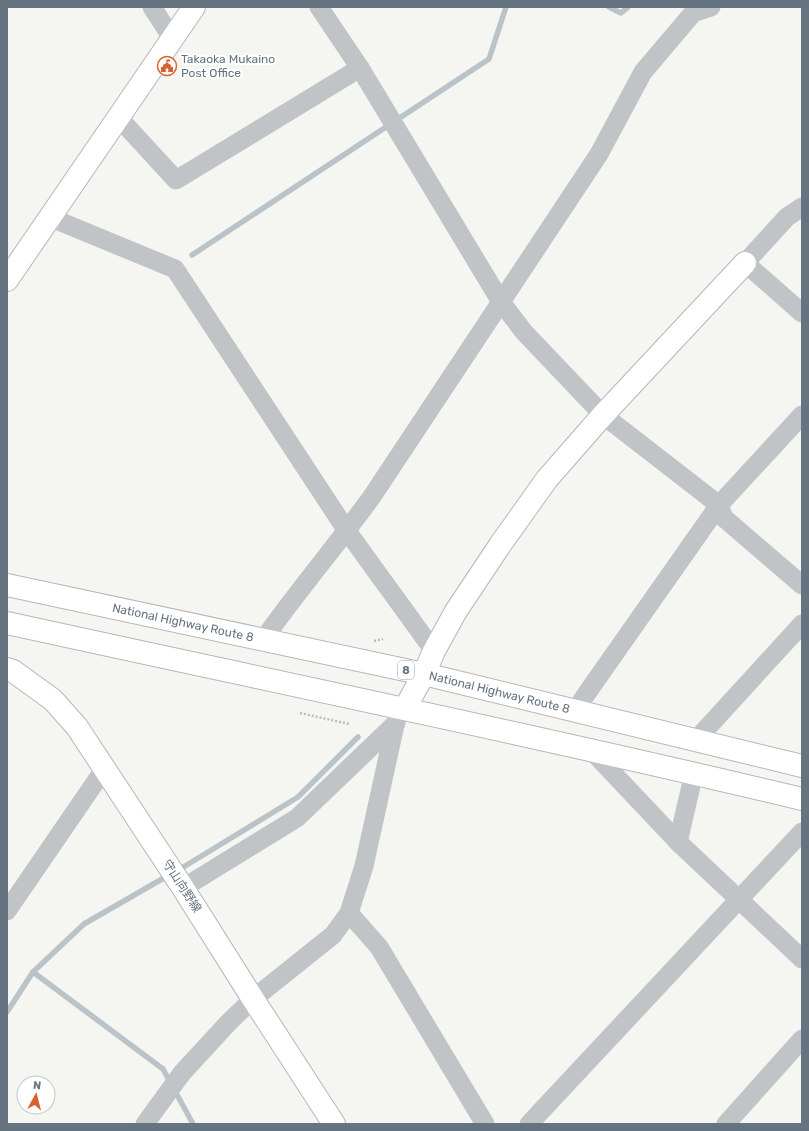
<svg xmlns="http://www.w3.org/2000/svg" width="809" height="1131" font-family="Rubik,'Noto Sans JP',sans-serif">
	<rect width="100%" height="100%" fill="#f5f5f2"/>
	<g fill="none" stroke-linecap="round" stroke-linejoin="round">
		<g stroke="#bac4c8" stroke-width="5.5">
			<path d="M609,7L621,13L628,7"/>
			<path d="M192,255L489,59L506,7"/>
			<path d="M177,871L298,797L358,737"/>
			<path d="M33,972L163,1069L193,1124"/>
			<path d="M7,1012L33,972L84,924L169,875"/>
		</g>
		<g stroke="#b3b7bb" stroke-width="24">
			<g id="secondary">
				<path d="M7,280L194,7"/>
				<path d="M7,669L13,671L53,700L77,727L183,888L253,999L334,1124"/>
				<path d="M405,708L424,674L434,651L456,611L500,545L547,479L603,415L745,263"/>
			</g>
		</g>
		<g stroke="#b5b8bb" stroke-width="24">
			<g id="highway">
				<path id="s1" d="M7,585L424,674L802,766"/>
				<path d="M7,623C272,681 538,736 802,799"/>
			</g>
		</g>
		<g stroke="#babcbe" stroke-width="2.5" stroke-dasharray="2 2" stroke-linecap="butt">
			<path d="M374,641L383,639"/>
			<path d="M300,713L349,724"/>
		</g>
		<g stroke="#c0c4c7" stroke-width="19">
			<path d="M152,7L172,38"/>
			<path d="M319,7L360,68L501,302L524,332L603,415L719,505L724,518L802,585"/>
			<path d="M118,117L176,180L360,68"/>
			<path d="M802,207L787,217L745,263L802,313"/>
			<path d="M49,217L175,269L347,531L434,651"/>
			<path d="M263,640C298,590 338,544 373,495L599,154L643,72L693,13L711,7"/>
			<path d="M575,711L587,693L719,505L802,415"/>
			<path d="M696,740L802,624"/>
			<path d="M592,751L678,842"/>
			<path d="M694,773L678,842L802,959"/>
			<path d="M183,888L297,818L396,723"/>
			<path d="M7,911L105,768"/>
			<path d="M349,913L379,947L485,1124"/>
			<path d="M145,1124L182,1073L229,1022L253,999L333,935L349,913L364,866L395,725"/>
			<path d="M529,1124L802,832"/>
			<path d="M726,1124L802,1039"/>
		</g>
		<use href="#secondary" stroke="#fff" stroke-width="22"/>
		<use href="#highway" stroke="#fff" stroke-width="22"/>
	</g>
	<defs>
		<g id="civic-ring" transform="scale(1)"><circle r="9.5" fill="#fff" stroke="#d9612e" stroke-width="1.5"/><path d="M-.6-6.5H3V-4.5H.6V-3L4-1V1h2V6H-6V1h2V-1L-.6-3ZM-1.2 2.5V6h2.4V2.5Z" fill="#d9612e"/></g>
	</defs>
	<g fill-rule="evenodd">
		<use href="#civic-ring" x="167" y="66"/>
	</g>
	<g text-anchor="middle" stroke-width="4" stroke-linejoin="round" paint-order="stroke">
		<rect fill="#fff" stroke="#949da7" stroke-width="1" x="398" y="661" width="16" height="18" rx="3"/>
		<g font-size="11" font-weight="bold" fill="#667381">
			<text x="406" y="674">8</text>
		</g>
		<g font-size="12" fill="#667381" stroke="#fff" text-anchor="start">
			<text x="181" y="63">Takaoka Mukaino<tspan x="181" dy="14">Post Office</tspan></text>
		</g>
		<g font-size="12" fill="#667381" stroke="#fff">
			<text dy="4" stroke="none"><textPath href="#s1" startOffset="180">National Highway Route 8</textPath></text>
			<text dy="4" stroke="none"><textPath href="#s1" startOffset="504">National Highway Route 8</textPath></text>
			<text transform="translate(182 886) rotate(57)" y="4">守山向野線</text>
		</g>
	</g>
	<rect width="809" height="1131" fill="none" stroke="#667381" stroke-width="16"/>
	<g transform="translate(36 1095) rotate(7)"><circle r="19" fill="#ffffff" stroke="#c2c7cd"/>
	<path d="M0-3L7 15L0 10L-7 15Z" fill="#d9612e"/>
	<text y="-6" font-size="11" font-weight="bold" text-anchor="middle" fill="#667381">N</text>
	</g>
</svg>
